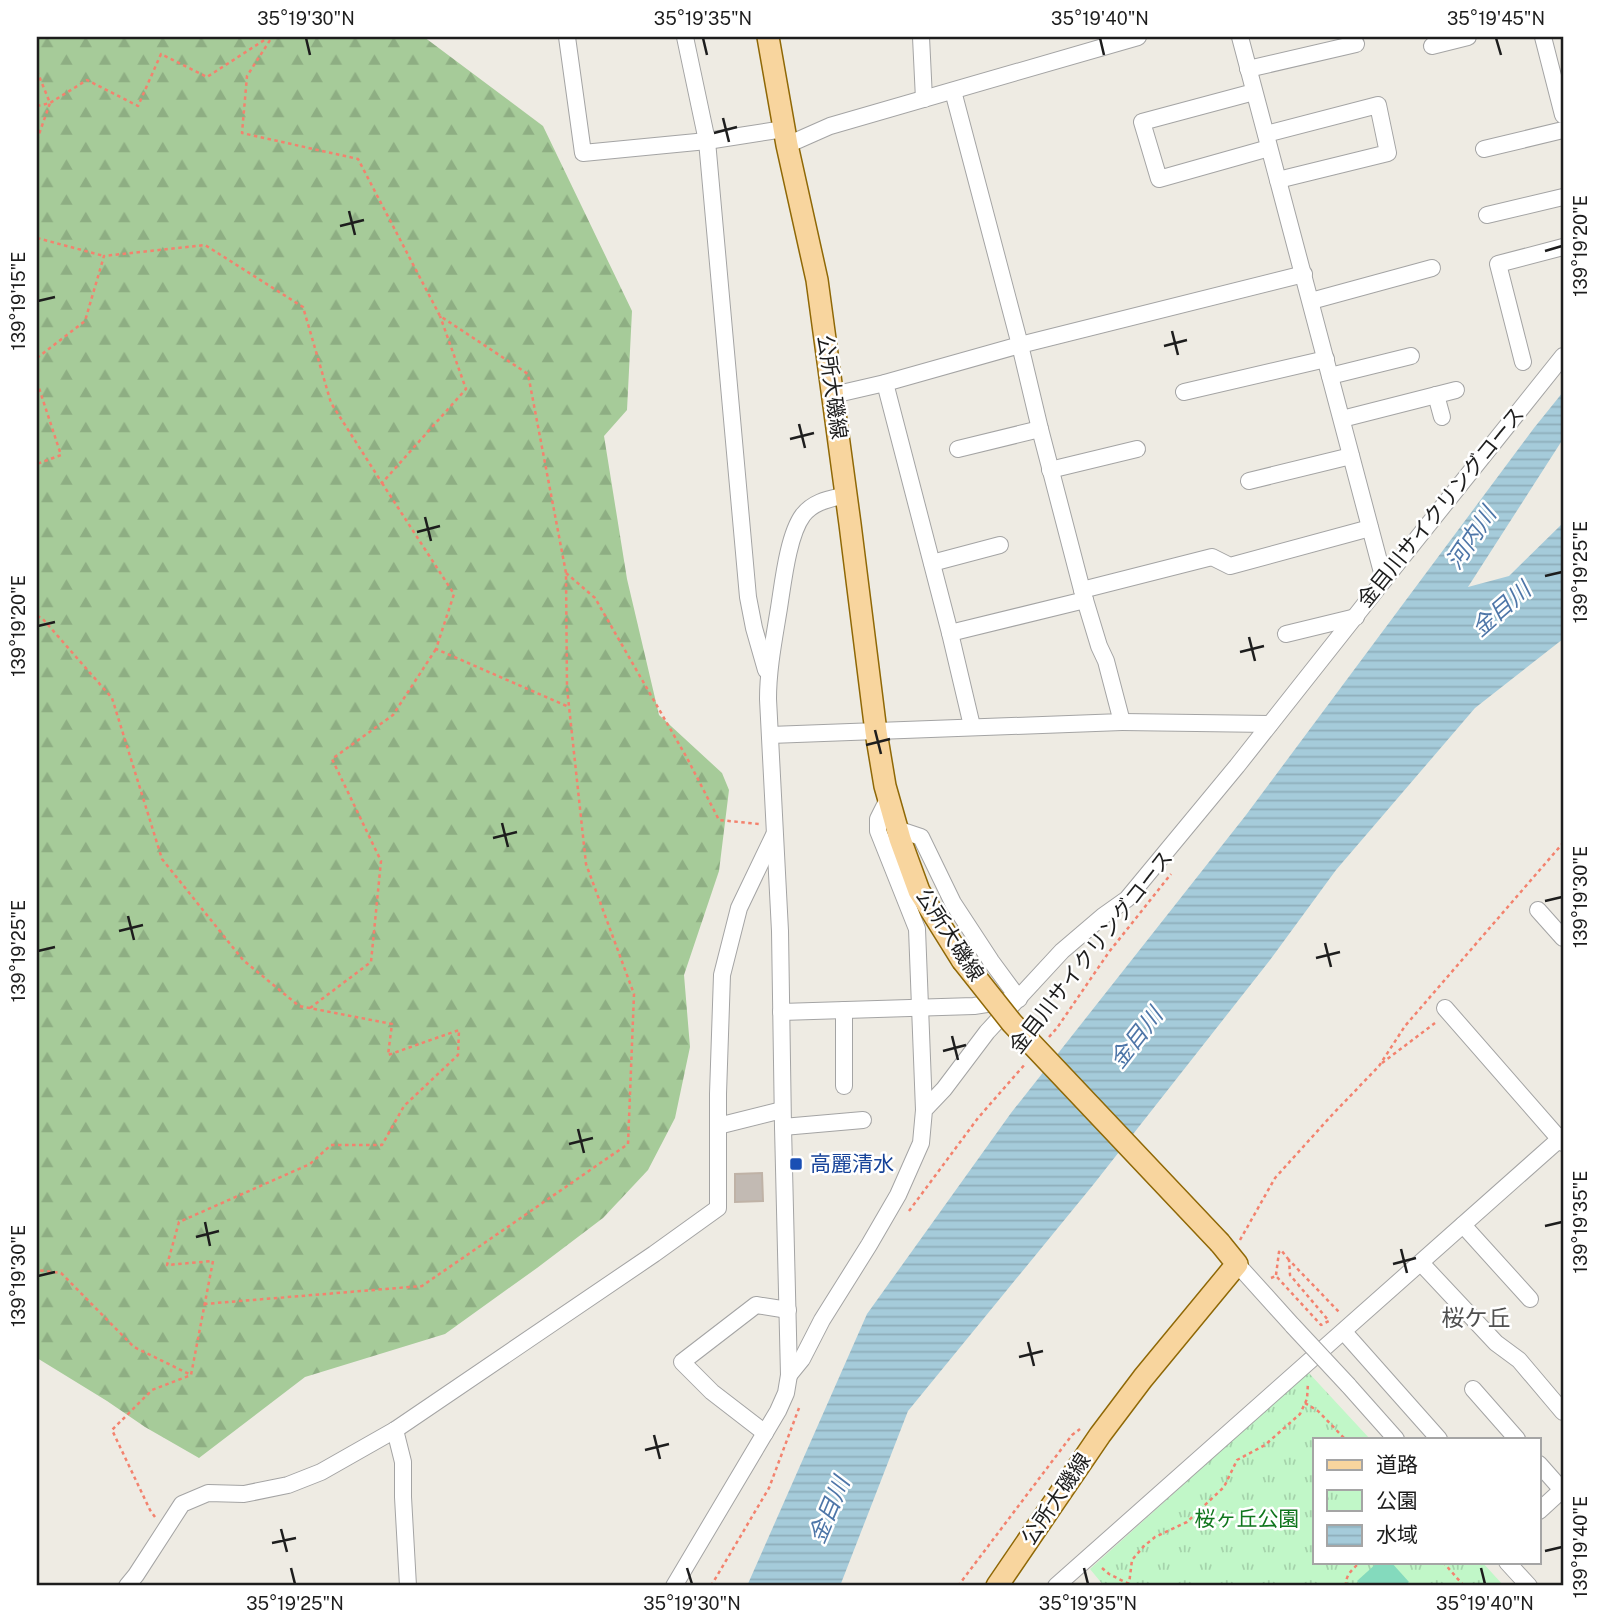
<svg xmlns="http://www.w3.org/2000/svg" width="1600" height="1623" font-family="'Public Sans','Noto Sans JP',sans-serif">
	<defs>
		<pattern id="forest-firs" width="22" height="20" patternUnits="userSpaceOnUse" patternTransform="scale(1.75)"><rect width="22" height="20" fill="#a6cb99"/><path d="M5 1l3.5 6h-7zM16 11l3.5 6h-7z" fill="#8eae83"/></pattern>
		<pattern id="park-tufts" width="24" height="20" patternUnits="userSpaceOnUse" patternTransform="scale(1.75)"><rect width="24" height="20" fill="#c1f7c8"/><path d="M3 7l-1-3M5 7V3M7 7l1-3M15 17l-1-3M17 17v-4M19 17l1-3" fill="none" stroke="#a5d3ab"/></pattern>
		<pattern id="water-rules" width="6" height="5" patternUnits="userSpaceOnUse" patternTransform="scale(1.75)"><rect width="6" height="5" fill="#a5cbda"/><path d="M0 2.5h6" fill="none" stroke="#8eaebb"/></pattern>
	</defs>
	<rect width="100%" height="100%" fill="#eeebe3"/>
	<path fill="url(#forest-firs)" d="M37,37H424L543,126L632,311L627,410L604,436L627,579L659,715L722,773L729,790L719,871L684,975L690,1047L675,1118L648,1170L603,1218L537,1268L445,1334L305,1377L199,1458L145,1427L107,1401L37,1358Z"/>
	<path fill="url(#park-tufts)" d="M1308,1372L1370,1439H1315V1562H1482L1504,1586H1104L1090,1569Z"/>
	<path fill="#84dabd" d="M1378,1562H1391L1409,1582L1404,1586H1362L1357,1581Z"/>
	<path fill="url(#water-rules)" d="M1563,392V439L1468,587L1509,576L1563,523V639L1475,708L1336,870L1270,960L1093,1185L908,1411L840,1586H747L867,1314L1011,1113L1246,815L1534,428Z"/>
	<path fill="#c2bab3" stroke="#bfb2a6" stroke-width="2" d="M762,1173L763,1201L735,1202V1174Z"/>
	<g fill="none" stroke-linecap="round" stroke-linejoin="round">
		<g stroke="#a4a4a4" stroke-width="18">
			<g id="minor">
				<path d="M567,37L583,153L707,141L784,129"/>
				<path d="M685,37L707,141L748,597L754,628L766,670"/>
				<path d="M921,37L924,99"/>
				<path d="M1240,37L1384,580"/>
				<path d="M1543,37L1563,115"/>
				<path d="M1432,46L1468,37"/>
				<path d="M1248,69L1356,44"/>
				<path d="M1254,92L1142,122L1159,179L1269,148"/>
				<path d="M1266,134L1378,105L1388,153L1278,180"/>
				<path d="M787,145L830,126L1138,37"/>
				<path d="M1484,149L1563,130"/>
				<path d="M1487,215L1563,197"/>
				<path d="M1311,301L1432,268"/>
				<path d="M1523,362L1498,264L1563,247"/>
				<path d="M1330,376L1411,356"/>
				<path d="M885,383L950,633L972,726"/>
				<path d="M1184,392L1326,359"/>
				<path d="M833,395L885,383L1020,345L1304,274"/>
				<path d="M1436,395L1442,417"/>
				<path d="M1342,419L1456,390"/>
				<path d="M958,449L1040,429"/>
				<path d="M1050,470L1137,449"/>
				<path d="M1249,481L1351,456"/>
				<path d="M932,563L1000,545"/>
				<path d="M1082,590L1212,557L1230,566L1370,528"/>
				<path d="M950,633L1085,600"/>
				<path d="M1286,634L1356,617"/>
				<path d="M1122,722L1270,724"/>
				<path d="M770,735L1122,722L1106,661L1099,646L1082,590L1040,429L1020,345L953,91"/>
				<path d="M888,799L878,819V831L917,929L924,1110"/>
				<path d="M1538,910L1563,938"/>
				<path d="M1445,1008L1563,1143"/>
				<path d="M844,1010V1086"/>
				<path d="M781,1012L974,1006L1019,999L991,961L953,903L921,837L897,829"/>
				<path d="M718,1126L782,1110"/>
				<path d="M783,1127L863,1120"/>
				<path d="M1463,1225L1530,1299"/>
				<path d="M1421,1263L1496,1343L1519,1360L1563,1412"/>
				<path d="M1237,1264L1293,1326"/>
				<path d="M1344,1332L1439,1439"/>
				<path d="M789,1375L802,1359L822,1320L869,1245L898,1195L921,1143L924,1110L944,1089L987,1032L1062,951L1103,916L1127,899L1237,766L1384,580L1563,356"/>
				<path d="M1348,1385L1396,1439"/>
				<path d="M1473,1389L1517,1439"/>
				<path d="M395,1430L403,1462V1497L408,1586"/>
				<path d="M765,1433L712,1392L682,1362L756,1305L788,1310"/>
				<path d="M1539,1464L1562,1490"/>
				<path d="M1539,1511L1563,1489"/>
				<path d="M1507,1562L1529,1586"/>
				<path d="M127,1586L136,1575L182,1504L208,1493L244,1494L288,1485L321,1472L395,1430L654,1254L718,1208V1094L722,975L739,908L774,835"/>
				<path d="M674,1586L778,1411L786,1393L789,1375L783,1127L780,931L768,699C768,669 774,639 779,608C783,583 788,535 803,515C814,501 830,499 846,495"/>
				<path d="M1056,1586L1563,1136"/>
			</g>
		</g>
		<g stroke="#8f6806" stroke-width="24">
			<g id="major">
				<path d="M768,37L787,145L817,280L850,524L876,732L885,786L900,839L919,891L962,960"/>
				<path d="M997,1586L1100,1435L1143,1378L1237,1264L1220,1243"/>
			</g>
		</g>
		<g stroke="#f3826e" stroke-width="2.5" stroke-dasharray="3.5 3.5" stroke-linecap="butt">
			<path d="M37,71L50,103L87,80L138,106L161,54L207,77L269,37"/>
			<path d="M37,106L50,103L37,140"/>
			<path d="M37,238L104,256"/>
			<path d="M37,358L85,321L104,256L205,245L303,307L331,403L382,483L466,389L440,316"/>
			<path d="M37,382L61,455L37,464"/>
			<path d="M382,483L454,594L436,649L569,707"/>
			<path d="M566,573L595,598L687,758L719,820L759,824"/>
			<path d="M37,616L42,618L112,698L162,859L243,960L299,1006L392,1024L388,1055L459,1030L458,1055L404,1106L382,1145H331L310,1164L179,1222L167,1265L213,1261L191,1375L134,1347L61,1273L37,1270"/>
			<path d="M310,1008L371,962L381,861L332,759L393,715L436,649"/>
			<path d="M1049,1037L1057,1028L1109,952L1171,874"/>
			<path d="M1382,1063L1435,1023"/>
			<path d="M909,1211L978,1118L1026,1063"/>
			<path d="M1240,1240L1275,1178L1331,1116L1379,1066L1405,1026L1563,843"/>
			<path d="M1276,1275L1279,1252L1281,1250L1289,1260"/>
			<path d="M1271,1278L1276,1276L1321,1325L1329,1321L1290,1275L1289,1260L1340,1313"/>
			<path d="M204,1304L422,1286L628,1144L634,994L586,864L567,688L566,573L528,374L440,316L358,159L242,133L247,76L272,37"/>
			<path d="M1305,1403L1318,1411L1345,1439"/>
			<path d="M155,1517L150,1510L112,1430L152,1390L191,1375"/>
			<path d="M1443,1562L1464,1586"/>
			<path d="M1102,1568L1109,1574L1129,1584"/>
			<path d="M711,1586L769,1488L799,1408"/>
			<path d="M958,1586L1072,1435L1080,1429"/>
			<path d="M1130,1586L1129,1584L1132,1560L1144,1546L1155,1537L1187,1522L1224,1487L1237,1460L1265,1445L1300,1414L1307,1399L1308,1383"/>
			<path d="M1346,1586C1345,1575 1353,1569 1360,1562"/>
		</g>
		<use href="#minor" stroke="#fff" stroke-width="16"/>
		<use href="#major" stroke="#f8d59e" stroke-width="21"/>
		<g stroke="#a4a4a4" stroke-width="18" stroke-linecap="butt">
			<path id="minor-bridge" d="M1293,1326L1348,1385"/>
		</g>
		<g stroke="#8f6806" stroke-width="24" stroke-linecap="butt">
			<path id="major-bridge" d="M962,960L1012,1023L1220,1243"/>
		</g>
		<use href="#minor-bridge" stroke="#fff" stroke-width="16"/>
		<use href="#major-bridge" stroke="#f8d59e" stroke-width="21"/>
	</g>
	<path fill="none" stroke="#1d1d1d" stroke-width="2.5" d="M306,38L310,55M703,38L707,55M1100,38L1104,55M1496,38L1501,55M723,118L729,142M714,133L737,127M349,211L355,235M340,226L364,220M1545,251L1562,246M38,301L55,297M1172,331L1178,355M1164,346L1187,340M799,424L805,448M790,439L814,433M425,517L431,541M417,532L440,526M1545,576L1562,572M38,626L55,622M1249,637L1255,661M1240,652L1264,646M875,730L881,754M866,745L890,739M502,823L508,847M493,838L517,832M1545,901L1562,897M128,916L134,940M119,931L143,925M1325,943L1331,967M38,951L55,947M1316,958L1340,952M952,1036L958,1060M943,1051L966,1045M578,1129L584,1153M569,1144L593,1138M205,1222L210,1246M1545,1226L1562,1222M196,1237L219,1231M1401,1249L1407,1273M1393,1264L1416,1258M38,1276L55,1272M1028,1342L1034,1366M1019,1357L1043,1351M654,1435L660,1459M645,1450L669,1444M281,1529L287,1552M272,1543L296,1538M1545,1551L1562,1547M291,1568L295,1584M687,1568L692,1584M1084,1568L1088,1584M1481,1568L1485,1584"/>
	<rect fill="#1a4fb4" stroke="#fff" stroke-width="2.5" x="789" y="1157" width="14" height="14" rx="3.5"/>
	<g text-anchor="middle" stroke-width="5" stroke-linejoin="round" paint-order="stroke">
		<g font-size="21" fill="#1d1d1d" stroke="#fff">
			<text transform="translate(832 387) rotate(82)" y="7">公所大磯線</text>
			<text transform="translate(1441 507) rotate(-51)" y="7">金目川サイクリングコース</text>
			<text transform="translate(950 935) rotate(57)" y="7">公所大磯線</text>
			<text transform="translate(1091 952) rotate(-52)" y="7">金目川サイクリングコース</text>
			<text transform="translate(1056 1499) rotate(-56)" y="7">公所大磯線</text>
		</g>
		<g font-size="21" fill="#164399" stroke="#fff" text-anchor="start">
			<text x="810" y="1171">高麗清水</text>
		</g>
		<g font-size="21" fill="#10761d" stroke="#fff">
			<text x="1247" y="1526">桜ヶ丘公園</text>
		</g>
		<g font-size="23" font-style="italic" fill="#4e76a8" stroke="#fff">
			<text transform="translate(1471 538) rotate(-56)" y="8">河内川</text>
			<text transform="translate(1501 609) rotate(-41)" y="8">金目川</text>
			<text transform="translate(1136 1038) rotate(-52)" y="8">金目川</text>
			<text transform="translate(829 1510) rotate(-67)" y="8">金目川</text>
		</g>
		<g font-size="23" fill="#505050" stroke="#fff">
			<text x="1476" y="1326">桜ケ丘</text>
		</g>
	</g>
	<rect width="1600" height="1623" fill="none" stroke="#ffffff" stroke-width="77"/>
	<rect x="1313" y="1438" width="228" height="126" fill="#ffffff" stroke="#a5a5a5" stroke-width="2"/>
	<rect x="1327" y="1460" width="35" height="10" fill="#f8d59e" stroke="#a5a5a5" stroke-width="2"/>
	<text x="1376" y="1472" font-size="21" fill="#1d1d1d">道路</text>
	<rect x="1327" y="1490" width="35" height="21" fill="url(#park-tufts)" stroke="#a5a5a5" stroke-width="2"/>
	<text x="1376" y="1508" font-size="21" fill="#1d1d1d">公園</text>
	<rect x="1327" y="1525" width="35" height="21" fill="url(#water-rules)" stroke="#a5a5a5" stroke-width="2"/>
	<text x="1376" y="1542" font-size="21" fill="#1d1d1d">水域</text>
	<rect x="38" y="38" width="1524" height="1546" fill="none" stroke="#1d1d1d" stroke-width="2.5"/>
	<g font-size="18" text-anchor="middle" fill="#1d1d1d">
		<text x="306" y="25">35°19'30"N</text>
		<text x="703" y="25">35°19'35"N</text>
		<text x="1100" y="25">35°19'40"N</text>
		<text x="1496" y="25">35°19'45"N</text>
		<text transform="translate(1581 246) rotate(-90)" y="6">139°19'20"E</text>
		<text transform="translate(19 301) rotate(-90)" y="6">139°19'15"E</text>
		<text transform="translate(1581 572) rotate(-90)" y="6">139°19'25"E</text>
		<text transform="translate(19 626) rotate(-90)" y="6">139°19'20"E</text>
		<text transform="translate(1581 897) rotate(-90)" y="6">139°19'30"E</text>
		<text transform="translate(19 951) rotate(-90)" y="6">139°19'25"E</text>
		<text transform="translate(1581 1222) rotate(-90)" y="6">139°19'35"E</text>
		<text transform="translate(19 1276) rotate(-90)" y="6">139°19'30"E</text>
		<text transform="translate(1581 1547) rotate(-90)" y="6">139°19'40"E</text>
		<text x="295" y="1610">35°19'25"N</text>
		<text x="692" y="1610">35°19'30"N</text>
		<text x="1088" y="1610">35°19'35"N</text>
		<text x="1485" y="1610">35°19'40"N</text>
	</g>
</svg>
